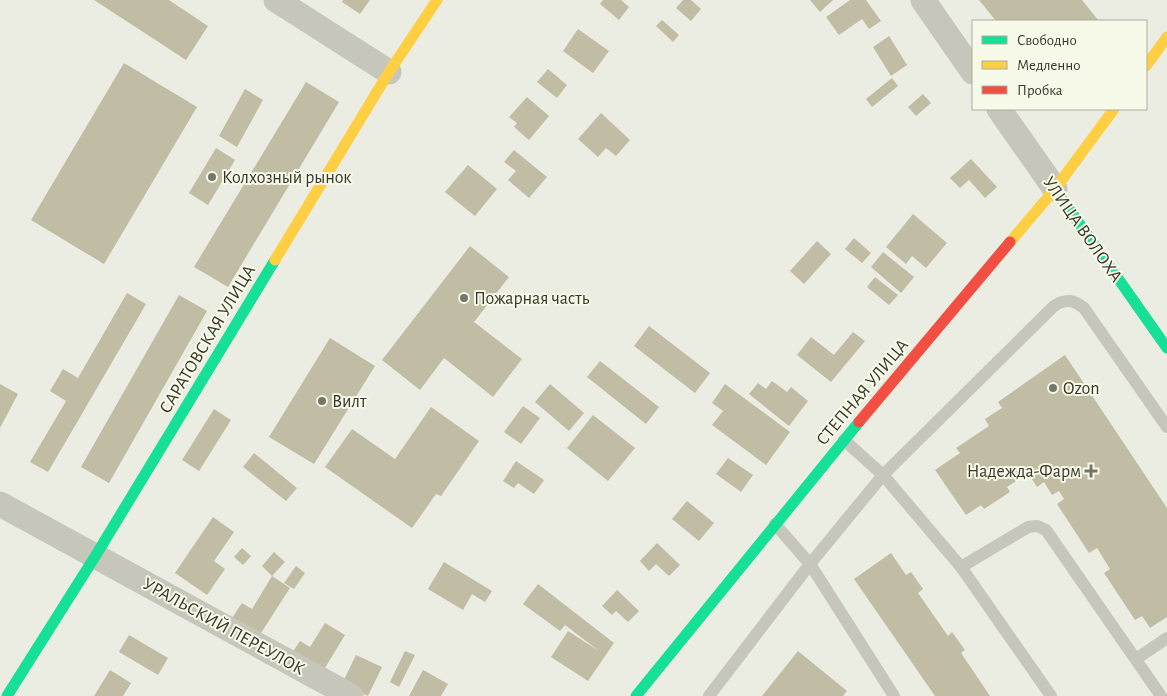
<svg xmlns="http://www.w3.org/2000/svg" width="1167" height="696" font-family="'Alegreya Sans',sans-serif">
	<rect width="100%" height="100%" fill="#ecede2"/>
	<g fill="#c0bda4">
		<path d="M94,0H169L208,26L186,60Z"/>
		<path d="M343,0H370L360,14L342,2Z"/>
		<path d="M603,0H621L629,7L619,20L600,4Z"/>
		<path d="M683,0H691L701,9L691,21L676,8Z"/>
		<path d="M810,0H833L820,12Z"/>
		<path d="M850,0H866L881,21L869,29L862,19L839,35L826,17Z"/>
		<path d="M979,0H1082L1099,21H996Z"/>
		<path d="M662,20L679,35L673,42L656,26Z"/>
		<path d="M578,29L609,51L593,73L563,51Z"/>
		<path d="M889,36L907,65L891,76L873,47Z"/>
		<path d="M124,63L197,107L104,264L31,220Z"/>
		<path d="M548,69L567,85L557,98L537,82Z"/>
		<path d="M892,78L898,86L872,107L866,99Z"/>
		<path d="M306,82L339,102L228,287L194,267Z"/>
		<path d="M245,89L263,100L237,147L219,136Z"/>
		<path d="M923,94L931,103L916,116L908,107Z"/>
		<path d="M527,97L549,116L529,140L514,127L517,123L509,117Z"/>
		<path d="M601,113L630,140L616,156L606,148L598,157L578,139Z"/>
		<path d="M216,148L235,160L208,205L189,193Z"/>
		<path d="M514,150L547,177L529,198L508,180L516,171L504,162Z"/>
		<path d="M971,159L997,187L985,198L969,180L960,188L950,178Z"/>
		<path d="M468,165L497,189L475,216L445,192Z"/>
		<path d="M913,214L947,243L926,268L912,256L906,264L886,247Z"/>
		<path d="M854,238L871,253L862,263L845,249Z"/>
		<path d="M817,241L831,254L804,284L790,271Z"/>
		<path d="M470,246L509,277L474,322L522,359L493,397L444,358L420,390L382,360Z"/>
		<path d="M883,252L914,277L901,293L871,267Z"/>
		<path d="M875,277L898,295L889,305L867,287Z"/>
		<path d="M127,293L146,304L48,472L30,462L66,401L50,391L63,369L78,378Z"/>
		<path d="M179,295L207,311L109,483L81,467Z"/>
		<path d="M649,326L710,373L695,393L634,346Z"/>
		<path d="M853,332L865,341L831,382L797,355L811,337L834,355Z"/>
		<path d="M330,338L375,366L314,464L269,437Z"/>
		<path d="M1065,355L1167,508V617L1150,628L1142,616L1135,620L1104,573L1110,569L1097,548L1089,553L1057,504L1064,499L1059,491L1052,495L1044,482L1037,487L1028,473L1007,487L1010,492L984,509L981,505L966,515L935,470L960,453L956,448L989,426L985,419L1002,408L998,402Z"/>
		<path d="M600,361L659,407L646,424L587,377Z"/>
		<path d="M772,381L787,392L791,387L808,401L789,426L749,394L758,383L766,389Z"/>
		<path d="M0,384L18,394L0,428Z"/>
		<path d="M550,384L584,413L569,431L535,402Z"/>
		<path d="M725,384L790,432L766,465L712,425L723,411L712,403Z"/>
		<path d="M523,406L540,418L521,444L504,432Z"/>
		<path d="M431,407L479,441L441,496L436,494L412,528L325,467L352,429L395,459Z"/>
		<path d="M214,409L231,420L199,471L182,460Z"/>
		<path d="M593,415L635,448L608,481L567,448Z"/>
		<path d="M254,453L297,488L286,501L243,467Z"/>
		<path d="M728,458L753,475L741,492L716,474Z"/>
		<path d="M516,461L544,480L534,494L518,483L514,488L503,481Z"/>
		<path d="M687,501L714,523L699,541L672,519Z"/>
		<path d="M213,517L234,532L214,561L225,569L207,595L175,573Z"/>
		<path d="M657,543L680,565L669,576L656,564L649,571L640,561Z"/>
		<path d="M242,548L251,556L243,565L234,557Z"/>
		<path d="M274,552L285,562L272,576L262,566Z"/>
		<path d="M891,553L906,575L911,572L923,589L918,593L948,636L952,632L965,650L961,653L990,696H935L854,579Z"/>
		<path d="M444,562L492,591L485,602L472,594L463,610L428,589Z"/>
		<path d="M296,566L305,573L294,589L284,583Z"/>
		<path d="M272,576L290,588L259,636L232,618L242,603L252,609Z"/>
		<path d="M538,584L614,643L588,681L551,657L568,631L599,651L565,625L560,631L523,604Z"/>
		<path d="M617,590L639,611L628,622L616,611L612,615L602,606Z"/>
		<path d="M325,623L345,635L320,676L290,656L300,641L310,647Z"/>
		<path d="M129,635L168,658L158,675L119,652Z"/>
		<path d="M405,651L415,655L399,687L390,682Z"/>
		<path d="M798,651L847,691L843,696H762Z"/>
		<path d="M356,655L382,667L368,696L342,684Z"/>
		<path d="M110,670L131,683L123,696H94Z"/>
		<path d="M423,670L448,684L441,696H409Z"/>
	</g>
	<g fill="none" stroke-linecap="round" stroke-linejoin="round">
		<g stroke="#c6c6bb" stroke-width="12">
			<path d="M844,440L883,475L961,567L1028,527L1037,526L1046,530L1161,696"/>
			<path d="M775,524L810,564L894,696"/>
			<path d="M961,567L1051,696"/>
			<path d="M1136,659L1167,638"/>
			<path d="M709,696L810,564L883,475L1054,306C1066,298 1074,300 1084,308L1167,427"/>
		</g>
		<g stroke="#c6c6bb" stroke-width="25">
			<path d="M276,0L389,72"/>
			<path d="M923,0L973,72"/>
			<path d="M999,109L1055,189"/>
			<path d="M0,504L351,696"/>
		</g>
		<g stroke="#16e098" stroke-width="11">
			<path d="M1055,189L1167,348"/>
			<path d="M7,696L96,555L275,260"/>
			<path d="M636,696L859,422"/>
		</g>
		<g stroke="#ffcf43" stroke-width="11">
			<path d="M1146,66L1167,37"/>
			<path d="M1010,242L1055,189L1114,109"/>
			<path d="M275,260L389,72L437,0"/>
		</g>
		<path stroke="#f24e42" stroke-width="11" d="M859,422L1010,242"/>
	</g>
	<g fill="#76766a" stroke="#f7fae9" stroke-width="2">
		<circle cx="212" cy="177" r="5"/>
		<circle cx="464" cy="298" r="5"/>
		<circle cx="1053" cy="388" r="5"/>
		<circle cx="322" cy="401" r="5"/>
		<path d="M1088.5 463.5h5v5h5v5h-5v5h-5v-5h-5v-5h5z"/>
	</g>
	<g text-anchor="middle" stroke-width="4" stroke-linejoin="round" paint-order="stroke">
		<g font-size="18" fill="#373629" stroke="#f7fae9" text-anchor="start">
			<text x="222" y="183">Колхозный рынок</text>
			<text x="474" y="304">Пожарная часть</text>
			<text x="1063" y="394">Ozon</text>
			<text x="332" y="407">Вилт</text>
			<text x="1081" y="477" text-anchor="end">Надежда-Фарм</text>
		</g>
		<g font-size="18" fill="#373629" stroke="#f7fae9">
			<text transform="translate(1083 229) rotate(55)" y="6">УЛИЦА ВОЛОХА</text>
			<text transform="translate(207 339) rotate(-59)" y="6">САРАТОВСКАЯ УЛИЦА</text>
			<text transform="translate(862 392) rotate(-50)" y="6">СТЕПНАЯ УЛИЦА</text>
			<text transform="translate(224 626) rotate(29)" y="6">УРАЛЬСКИЙ ПЕРЕУЛОК</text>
		</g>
	</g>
	<rect x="972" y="20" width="175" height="90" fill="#f7fae9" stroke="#aaac9c"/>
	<rect x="982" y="36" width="25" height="8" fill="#16e098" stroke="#aaac9c"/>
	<text x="1017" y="45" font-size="15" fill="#373629">Свободно</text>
	<rect x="982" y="61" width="25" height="8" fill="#ffcf43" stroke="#aaac9c"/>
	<text x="1017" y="70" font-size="15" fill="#373629">Медленно</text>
	<rect x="982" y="86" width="25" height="8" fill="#f24e42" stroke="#aaac9c"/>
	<text x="1017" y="95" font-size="15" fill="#373629">Пробка</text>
</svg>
